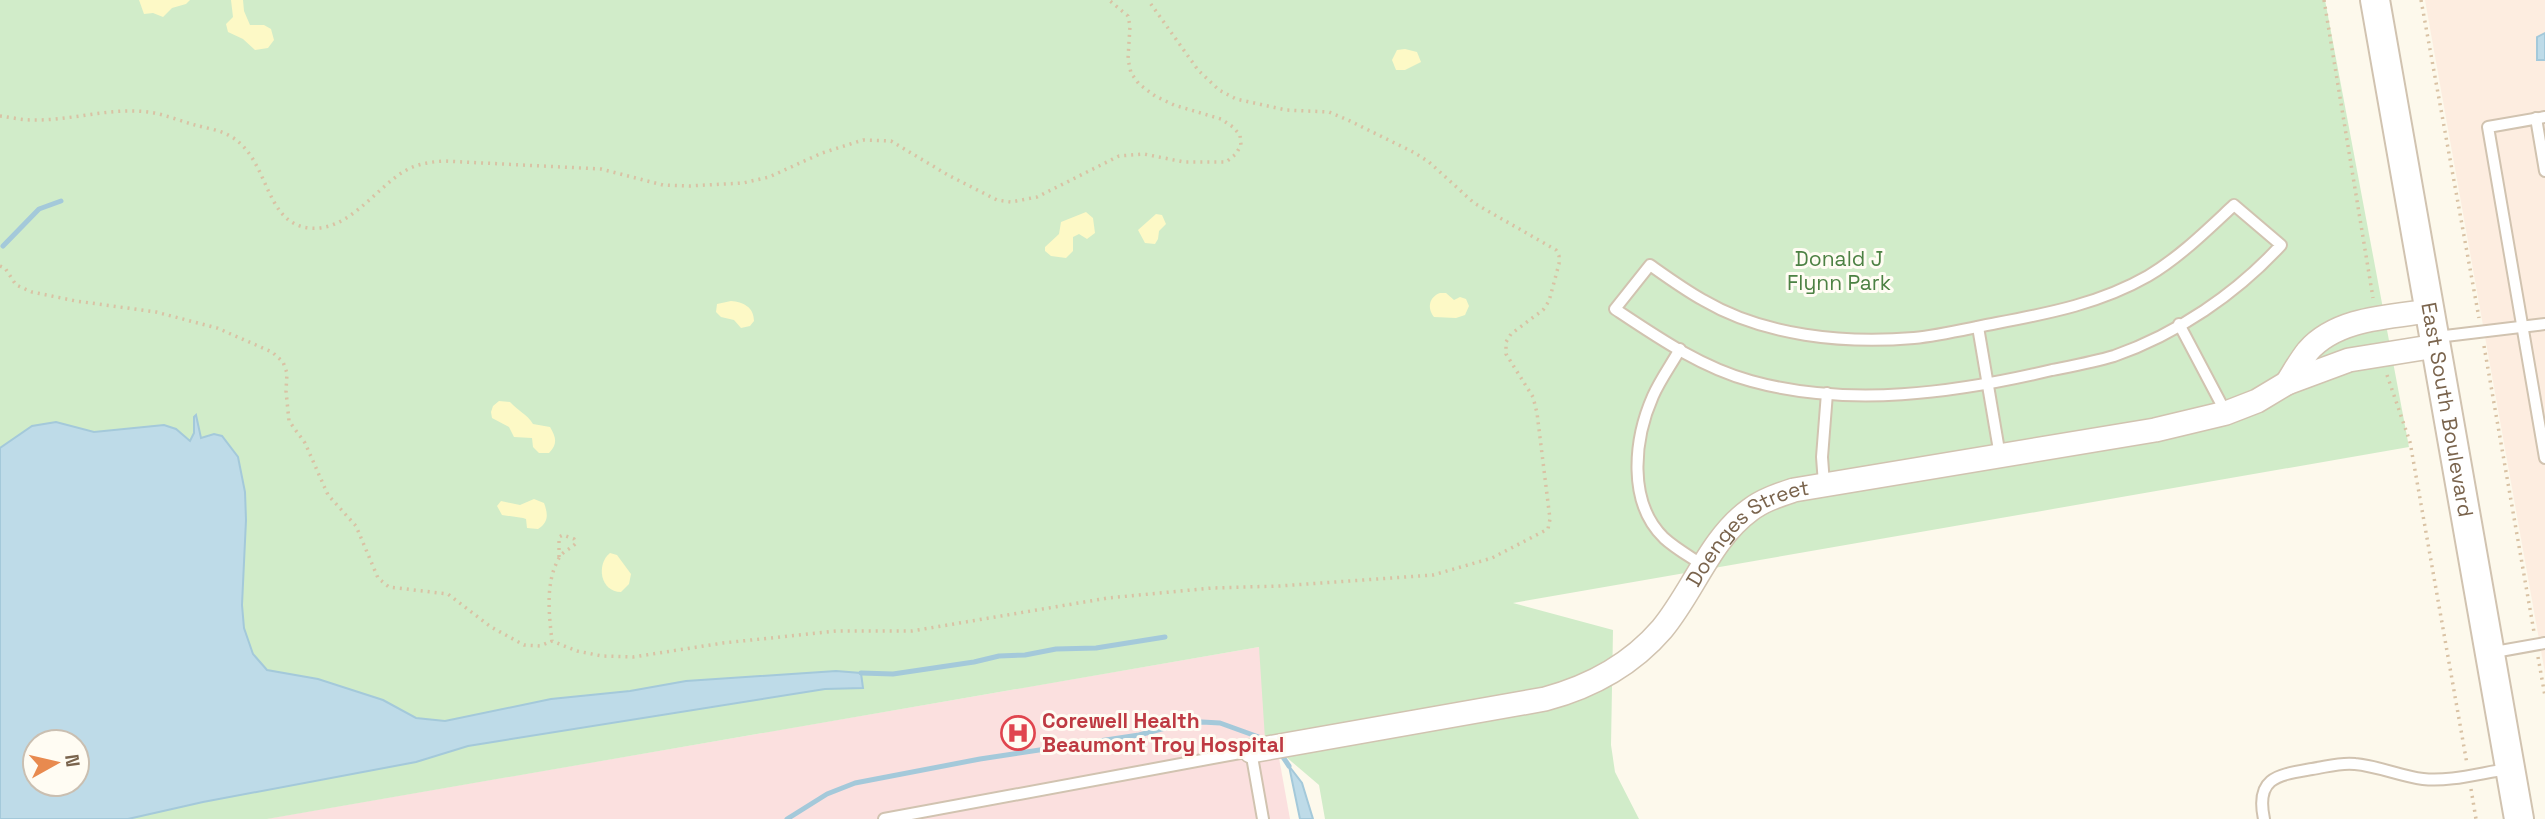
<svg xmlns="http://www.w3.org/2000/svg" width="2545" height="819" font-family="'Space Grotesk',sans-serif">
	<rect width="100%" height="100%" fill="#fdf9ec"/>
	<path fill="#fdede0" d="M2425,0H2545V673Z"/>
	<path fill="#fbe0df" d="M1259,647L1290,819H265Z"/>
	<path fill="#d1ecc9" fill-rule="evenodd" d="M0,0H2325L2409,447L1513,603L1613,630L1611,745L1615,772L1639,819H1325L1319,785L1265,739L1259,647L267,819H0ZM35,742H77V784H35Z"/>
	<g fill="#fdf9c6">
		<path d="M139,0H190L186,4L172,8L163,17L153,13L144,14Z"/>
		<path d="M231,0H243L244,11L250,25H264L271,29L274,40L268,48L255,50L243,39L228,32L226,24L233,17Z"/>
		<path d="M1405,49L1417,52L1421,62L1405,70H1396L1392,60L1397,50Z"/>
		<path d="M1086,212L1093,218L1095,233L1087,239L1079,234L1073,237V251L1066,258L1051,256L1045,251V247L1059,234L1061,222Z"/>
		<path d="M1156,214L1162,215L1166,224L1159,231L1158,239L1155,244L1145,243L1138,230Z"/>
		<path d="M1440,293H1446L1454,300L1460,297L1466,299L1469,306L1465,315L1456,318L1434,317C1427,308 1429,297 1440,293Z"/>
		<path d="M731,301C743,302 754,307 754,321L750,326L741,328L734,320L721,317L716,312L717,304Z"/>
		<path d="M499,401L510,402C518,411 527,414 533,424L550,427C556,437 558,444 549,453H539L533,447L532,438L514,437L509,427L492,418L491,412L493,406Z"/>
		<path d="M534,499L544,503C548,514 549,522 538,529L527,528L526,519L523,518L502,515L497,506L501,501L520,505Z"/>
		<path d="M610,553L617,555L631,574L629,584L621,592C600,592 596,564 610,553Z"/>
	</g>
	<g fill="#bedbe8" stroke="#a4c9da" stroke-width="2" fill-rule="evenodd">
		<path d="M2545,33V60H2537V37Z"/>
		<path d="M196,415L201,438L214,434L222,436L238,457L245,492L246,520L242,605L244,628L253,654L267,670L318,679L383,700L416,718L445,721L551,699L630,691L686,681L836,671L861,673L863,688L825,689L493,742L468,746L416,762L203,802L128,819H0V448L32,426L56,422L94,432L164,425L176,429L190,441L194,433V417ZM35,742H77V784H35Z"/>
		<path d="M1289,766L1302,783L1313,819H1300Z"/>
	</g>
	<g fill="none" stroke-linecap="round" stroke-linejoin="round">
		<g stroke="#a4c9da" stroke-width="5">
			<path d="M3,246L39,209L61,201"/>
			<path d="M861,673L893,674L974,662L999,656L1025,655L1056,649L1096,648L1165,637"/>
			<path d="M1281,754L1289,766"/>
			<path d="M787,819L827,794L855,783L980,759L1139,735L1169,727L1202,722L1220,723L1267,740"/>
		</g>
		<g stroke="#d1c3b0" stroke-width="14">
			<g id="service">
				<path d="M2545,117L2488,127L2545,458"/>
				<path d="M2536,118L2545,171"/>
				<path d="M2234,205L2281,245C2236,294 2177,334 2114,356C2094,362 2072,366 2052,370C1955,393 1849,408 1751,381C1702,368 1657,337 1615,309L1650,265C1667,277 1685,290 1703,300C1764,336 1844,344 1914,338C1942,335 1970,328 1997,323C2050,313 2101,303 2148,276C2180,257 2207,230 2234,205Z"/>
				<path d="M2179,324L2226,413"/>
				<path d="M1978,327L2000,456"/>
				<path d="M2437,337L2545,324"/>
				<path d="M1680,349C1671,365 1660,380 1653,396C1634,439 1627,502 1664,538C1676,549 1691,557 1704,566"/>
				<path d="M1824,484L1822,457L1827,393"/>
				<path d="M2489,653L2545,643"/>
				<path d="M884,819L1251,751L1263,819"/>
				<path d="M2264,819C2255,777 2278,775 2312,769C2326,767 2341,762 2355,764C2378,766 2400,776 2423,779C2450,782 2480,773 2508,769"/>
			</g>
		</g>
		<g stroke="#d1c3b0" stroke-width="26">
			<g id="minor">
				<path d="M2287,383C2294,372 2300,361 2308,351C2337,318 2389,317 2429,311"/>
				<path id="s1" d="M1251,751L1545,699C1590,687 1631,665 1662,629C1693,592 1710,539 1750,510C1763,500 1779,495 1794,490L2155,430L2226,413L2257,401L2287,383L2349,360L2436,346"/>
			</g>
		</g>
		<g stroke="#d1c3b0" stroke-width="32">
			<g id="tertiary">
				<path id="s2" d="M2375,0L2519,819"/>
			</g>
		</g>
		<g stroke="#d9c2a4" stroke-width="3.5" stroke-dasharray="2 5" stroke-linecap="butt">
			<path d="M2324,0L2373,298"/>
			<path d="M2421,0L2479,318"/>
			<path d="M0,116C10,117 21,120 32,120C70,121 110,107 148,112C164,114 180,121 195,125C206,128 220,130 230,136C270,158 263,223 309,228C348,232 374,190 403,172C416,164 429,162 444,161L601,169L663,185L689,186L743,183L769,177L822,153L863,140L891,141L948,175L997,200L1011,202L1037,197L1119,156L1144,154L1184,162H1226L1236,154L1241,145L1240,135L1233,127L1221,119L1174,105L1155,96L1139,84L1131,73L1128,59L1130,26L1128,16L1109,0"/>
			<path d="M0,266L5,268L16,285L32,292L76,301L156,312L217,328L272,352L283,362L287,373L286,391L289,421L305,443L328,495L356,526L378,578L389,587L448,594L491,627L524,645L540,646L552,641"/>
			<path d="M2484,346L2534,632"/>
			<path d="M2387,375L2410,442L2467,764"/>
			<path d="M559,557V537L563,535L574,539L576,543C571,549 563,551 559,558C545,583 549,614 552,641L577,651L602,656L633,657L723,643L836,631H912L1108,598L1212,588L1279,586L1433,575L1492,558L1548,529L1550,519L1537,413L1533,397L1506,354V342L1511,334L1543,310L1549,301L1559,264V256L1556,250L1474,203L1429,162L1415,153L1348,120L1329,112L1286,110L1236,99L1219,90L1198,70L1148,0"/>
			<path d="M2538,657L2545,696"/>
			<path d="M2471,789L2476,819"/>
		</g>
		<use href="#service" stroke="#fff" stroke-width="10"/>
		<use href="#minor" stroke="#fff" stroke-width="23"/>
		<use href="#tertiary" stroke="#fff" stroke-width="28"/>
	</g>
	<defs>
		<g id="hospital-ring" transform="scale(1.75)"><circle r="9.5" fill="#fffcf3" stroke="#e0444e" stroke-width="1.5"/><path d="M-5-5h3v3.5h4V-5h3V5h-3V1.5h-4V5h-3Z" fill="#e0444e"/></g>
	</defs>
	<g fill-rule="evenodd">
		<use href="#hospital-ring" x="1018" y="733"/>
	</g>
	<g text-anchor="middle" stroke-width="6" stroke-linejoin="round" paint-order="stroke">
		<g font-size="21" fill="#4c8143" stroke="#fffcf3">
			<text x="1839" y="266">Donald J<tspan x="1839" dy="24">Flynn Park</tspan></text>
		</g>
		<g font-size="21" fill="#7a644d" stroke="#fffcf3">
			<text dy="7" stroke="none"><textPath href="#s2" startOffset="416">East South Boulevard</textPath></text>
			<text dy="7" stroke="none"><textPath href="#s1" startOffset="570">Doenges Street</textPath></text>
		</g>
		<g font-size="21" font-weight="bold" fill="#be3a42" stroke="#fffcf3" text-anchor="start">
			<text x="1042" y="728">Corewell Health<tspan x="1042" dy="24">Beaumont Troy Hospital</tspan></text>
		</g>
	</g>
	<g transform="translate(56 763) rotate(82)"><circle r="33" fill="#fffcf3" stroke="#cabfb1" stroke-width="2"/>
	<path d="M0-5L12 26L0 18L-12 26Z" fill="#e88a4f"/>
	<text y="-10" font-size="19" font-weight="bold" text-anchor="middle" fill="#7a644d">N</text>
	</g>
</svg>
